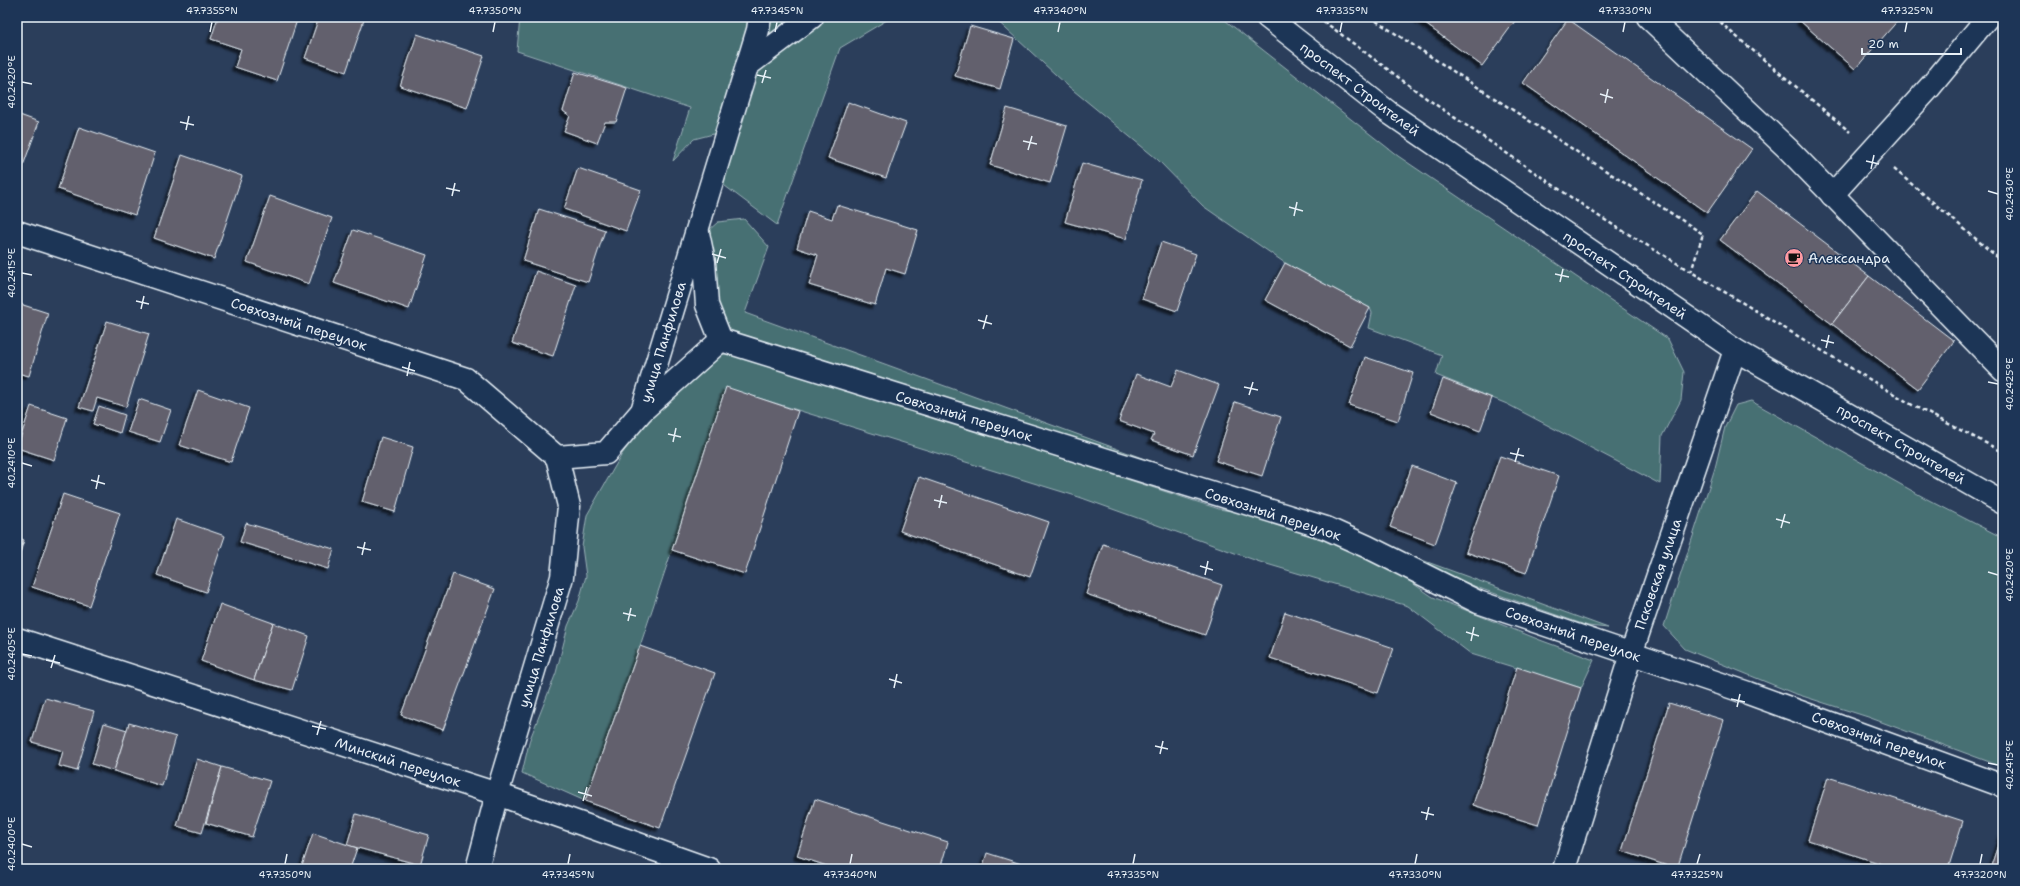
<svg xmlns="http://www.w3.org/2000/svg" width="2020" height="886" font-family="'Shantell Sans',sans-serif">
	<defs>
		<filter id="shadow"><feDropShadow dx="-3.5" dy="3.5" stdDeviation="1" flood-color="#0009"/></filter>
	</defs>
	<rect width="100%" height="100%" fill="#2b3e5b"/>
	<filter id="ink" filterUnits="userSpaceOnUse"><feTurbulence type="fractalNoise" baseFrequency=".025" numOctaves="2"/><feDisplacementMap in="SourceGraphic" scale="8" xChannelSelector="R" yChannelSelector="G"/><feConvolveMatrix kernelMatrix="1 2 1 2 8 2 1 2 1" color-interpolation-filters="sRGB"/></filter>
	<g filter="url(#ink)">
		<g fill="#476f73" stroke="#98b0b6">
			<path d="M520,17H751L721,132L694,139L673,161L690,108L517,51Z"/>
			<path d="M760,17H892L840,48L777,225L713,177Z"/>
			<path d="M993,17H1221L1398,156L1668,339L1684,372L1681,400L1662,436L1660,484L1507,404L1436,375L1442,355L1369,328L1372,313L1370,308L1285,263L1203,206L1157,159L1068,86Z"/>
			<path d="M744,219L769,247L745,313L1301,516L1076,440L734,334L723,319L715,291L709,230L718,222Z"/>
			<path d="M719,354H728L821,380L1219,509L1249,514L1324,532L1399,574L1433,597L1540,640L1594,660L1581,688L1471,654L1408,606L1260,562L1079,497L726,388L640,646L585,801L522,773L530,739L556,673L568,626L579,601L586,576L582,547L587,515L622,454L638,432L664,401Z"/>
			<path d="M1751,401L1925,498L2003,538V767L1868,717L1793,693L1685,649L1664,626L1715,468L1725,427L1736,405Z"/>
			<path d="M1348,533L1608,628L1588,626L1479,588Z"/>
		</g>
		<g fill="#62606d" stroke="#e8f1f8" filter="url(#shadow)">
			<path d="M218,17H298L277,81L235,67L241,49L211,39Z"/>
			<path d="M319,17H365L346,72L305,58Z"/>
			<path d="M1416,17H1509L1515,21L1482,66Z"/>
			<path d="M1803,17H1901L1855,69L1800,21Z"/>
			<path d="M1568,19L1752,149L1707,213L1523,83Z"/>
			<path d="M970,26L1014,39L1000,89L955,76Z"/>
			<path d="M417,34L484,56L467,108L400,86Z"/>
			<path d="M575,72L627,88L616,122H605L597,143L564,131L570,116L563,111Z"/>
			<path d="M848,102L906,123L886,178L828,158Z"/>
			<path d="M1007,108L1067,126L1050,183L990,165Z"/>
			<path d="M17,114L39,122L20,174L17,173Z"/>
			<path d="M79,127L155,153L135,215L58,189Z"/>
			<path d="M182,155L242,176L214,259L154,238Z"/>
			<path d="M1082,163L1142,180L1126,239L1065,222Z"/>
			<path d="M578,168L641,190L626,231L564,209Z"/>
			<path d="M1757,191L1869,276L1832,324L1720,240Z"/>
			<path d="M270,196L332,218L309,284L247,262Z"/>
			<path d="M837,205L918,230L905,274L886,268L875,305L809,285L818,255L797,248L808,211L832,219Z"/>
			<path d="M539,209L605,230L588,282L523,261Z"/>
			<path d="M353,230L427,255L409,309L334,283Z"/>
			<path d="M1161,242L1196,254L1177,311L1142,299Z"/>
			<path d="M1285,263L1370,308L1350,346L1265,300Z"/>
			<path d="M536,271L576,285L553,356L512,343Z"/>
			<path d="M1869,276L1954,341L1918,389L1832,324Z"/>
			<path d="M17,303L48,313L29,376L17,373Z"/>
			<path d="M107,321L149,334L126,407L97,398L93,411L79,407Z"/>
			<path d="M1365,357L1413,373L1398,421L1349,405Z"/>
			<path d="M1178,370L1219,385L1193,455L1151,440L1154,434L1119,421L1136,374L1171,387Z"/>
			<path d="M1443,379L1492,398L1480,431L1431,412Z"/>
			<path d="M726,387L798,411L745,574L672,550Z"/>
			<path d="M198,390L249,408L231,462L179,445Z"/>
			<path d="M139,399L171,410L160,442L128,432Z"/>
			<path d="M1235,402L1281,417L1262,476L1216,461Z"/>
			<path d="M31,406L67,418L54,460L17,448Z"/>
			<path d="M99,406L125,415L120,433L93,424Z"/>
			<path d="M381,437L413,447L395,512L362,502Z"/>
			<path d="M1500,456L1559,476L1526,573L1466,552Z"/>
			<path d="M1412,466L1457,483L1435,544L1390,527Z"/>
			<path d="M919,477L1049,522L1030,577L900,531Z"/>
			<path d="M63,494L120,513L89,606L32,587Z"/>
			<path d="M176,519L225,536L206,592L157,575Z"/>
			<path d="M246,523L334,549L328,569L240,542Z"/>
			<path d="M17,537L24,540L17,563Z"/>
			<path d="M1103,544L1222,585L1205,635L1086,594Z"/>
			<path d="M453,574L495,589L443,730L401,715Z"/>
			<path d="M220,604L273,623L254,680L201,661Z"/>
			<path d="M1285,612L1394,648L1378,693L1270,658Z"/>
			<path d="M273,623L309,636L292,690L254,680Z"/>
			<path d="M640,646L715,673L660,828L585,801Z"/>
			<path d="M1517,667L1581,688L1538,825L1473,805Z"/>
			<path d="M45,698L94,711L77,771L59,766L63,751L32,742Z"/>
			<path d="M1669,703L1724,720L1677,869L1622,851Z"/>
			<path d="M104,723L127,730L114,771L92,764Z"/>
			<path d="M129,723L176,737L162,786L114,771Z"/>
			<path d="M197,759L222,767L202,833L177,826Z"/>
			<path d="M222,767L270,781L252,837L206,823Z"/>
			<path d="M1828,777L1963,821L1948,869H1897L1808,840Z"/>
			<path d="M815,799L948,842L940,869H836L797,856Z"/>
			<path d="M356,814L429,835L420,865L347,845Z"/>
			<path d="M313,833L357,848L350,869H301Z"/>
			<path d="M2002,833L2003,869H1990Z"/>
			<path d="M987,853L1037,869H982Z"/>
		</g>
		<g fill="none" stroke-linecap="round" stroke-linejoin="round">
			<g stroke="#e8f1f8" stroke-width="25">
				<g id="minor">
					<path d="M1648,17L1787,148L2003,370"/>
					<path d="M747,66L812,17"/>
					<path d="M1832,195L1930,87L1988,17"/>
					<path d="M17,232L466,379L557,457"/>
					<path d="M698,233L704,262L707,305L721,340"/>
					<path d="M642,411L721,340L1326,528L1368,547L1478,602L1748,693L2003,786"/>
					<path d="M17,639L497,794L709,869"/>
					<path d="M477,869L497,794L562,577L569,506L557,457L606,453L642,411L758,30L760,17"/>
					<path d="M1564,869L1631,654L1735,350"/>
				</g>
			</g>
			<g stroke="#e8f1f8" stroke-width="25">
				<path id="major" d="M1267,17L1388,112L1735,350L2003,503"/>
			</g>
			<g stroke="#e8f1f8" stroke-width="2.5" stroke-dasharray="4 3" stroke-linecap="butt">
				<path d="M1318,17L1426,98L1600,217L1914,406L2003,452"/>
				<path d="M1370,17L1703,234L1691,272"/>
				<path d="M1715,17L1731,32L1850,132"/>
				<path d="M1894,169L2003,262"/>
			</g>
			<use href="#minor" stroke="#1d3557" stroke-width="22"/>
			<use href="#major" stroke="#1d3557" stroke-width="22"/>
		</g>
	</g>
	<path fill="none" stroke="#e8f1f8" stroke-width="1.5" d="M210,32L212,22M493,32L495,22M775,32L777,22M1058,32L1060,22M1340,32L1342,22M1623,32L1625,22M1905,32L1907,22M757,75L771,78M22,82L32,84M762,83L766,70M1600,94L1613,98M1605,103L1608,89M180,122L194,125M186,130L189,116M1023,141L1037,144M1028,150L1032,136M1866,161L1879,164M1871,169L1874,155M446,188L460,191M1988,191L1998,194M452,196L455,183M1289,207L1303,211M1294,216L1297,202M712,254L726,258M717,263L721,249M22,273L32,275M1555,274L1569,277M1560,282L1563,269M136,301L149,304M141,309L144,296M978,320L992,324M983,329L987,315M1821,340L1834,343M1826,348L1829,335M402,367L415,371M407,376L410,362M1988,382L1998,384M1244,387L1258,390M1249,395L1253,382M668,434L681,437M673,442L676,428M1510,453L1524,456M1515,462L1519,448M22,463L32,466M91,480L105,484M96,489L99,475M934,500L947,503M939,508L942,495M1776,519L1790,523M1781,528L1785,514M357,547L371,550M362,555L365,542M1200,566L1213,570M1988,572L1998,575M1205,575L1208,561M623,613L636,616M628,621L631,608M1466,632L1479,636M1471,641L1474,627M22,654L32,656M46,660L60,663M51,668L55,655M889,679L902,683M894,688L897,674M1731,699L1745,702M1737,707L1740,694M312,726L326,729M317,735L321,721M1155,746L1168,749M1160,754L1163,741M1988,763L1998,765M578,792L592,796M583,801L587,787M1421,812L1434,815M1426,820L1429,807M22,844L32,847M285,864L287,854M568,864L570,854M850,864L852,854M1133,864L1135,854M1415,864L1417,854M1697,864L1700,854M1980,864L1982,854"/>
	<defs>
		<g id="cafe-disc" transform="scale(1)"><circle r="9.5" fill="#ff9aa2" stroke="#1d3557"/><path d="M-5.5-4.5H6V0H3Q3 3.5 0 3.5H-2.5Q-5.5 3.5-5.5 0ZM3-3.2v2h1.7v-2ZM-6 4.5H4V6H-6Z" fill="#111"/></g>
	</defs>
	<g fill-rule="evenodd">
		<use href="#cafe-disc" x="1794" y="258"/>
	</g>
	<g text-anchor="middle" stroke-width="3" stroke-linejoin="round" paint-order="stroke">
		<g font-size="14" fill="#e8f1f8" stroke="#1d3557">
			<text transform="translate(1360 89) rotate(37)" y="5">проспект Строителей</text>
			<text transform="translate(1625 275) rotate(34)" y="5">проспект Строителей</text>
			<text transform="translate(299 324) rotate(18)" y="5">Совхозный переулок</text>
			<text transform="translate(663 342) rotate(-73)" y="5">улица Панфилова</text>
			<text transform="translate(964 416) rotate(17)" y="5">Совхозный переулок</text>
			<text transform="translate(1901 444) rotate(30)" y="5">проспект Строителей</text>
			<text transform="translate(1273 514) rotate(18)" y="5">Совхозный переулок</text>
			<text transform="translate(1658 574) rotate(-71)" y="5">Псковская улица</text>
			<text transform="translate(1573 634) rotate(19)" y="5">Совхозный переулок</text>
			<text transform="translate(541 647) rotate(-73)" y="5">улица Панфилова</text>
			<text transform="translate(1879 740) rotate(20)" y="5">Совхозный переулок</text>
			<text transform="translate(398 762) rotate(18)" y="5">Минский переулок</text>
		</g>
		<g font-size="14" fill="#e8f1f8" stroke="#1d3557" text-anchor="start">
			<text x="1808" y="263">Александра</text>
		</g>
	</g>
	<rect width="2020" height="886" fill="none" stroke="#1d3557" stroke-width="44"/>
	<path d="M1862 48v6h99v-6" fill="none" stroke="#e8f1f8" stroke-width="2"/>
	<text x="1868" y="48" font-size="12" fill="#e8f1f8" stroke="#1d3557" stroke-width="3" paint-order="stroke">20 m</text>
	<rect x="22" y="22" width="1976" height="842" fill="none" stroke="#e8f1f8" stroke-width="1.5"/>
	<g font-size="10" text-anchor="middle" fill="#e8f1f8">
		<text x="212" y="14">47.7355°N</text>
		<text x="495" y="14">47.7350°N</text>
		<text x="777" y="14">47.7345°N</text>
		<text x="1060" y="14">47.7340°N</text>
		<text x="1342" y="14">47.7335°N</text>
		<text x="1625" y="14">47.7330°N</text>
		<text x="1907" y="14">47.7325°N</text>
		<text transform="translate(11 82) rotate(-90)" y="4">40.2420°E</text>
		<text transform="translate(2009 194) rotate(-90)" y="4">40.2430°E</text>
		<text transform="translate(11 273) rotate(-90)" y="4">40.2415°E</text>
		<text transform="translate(2009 384) rotate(-90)" y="4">40.2425°E</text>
		<text transform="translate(11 463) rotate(-90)" y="4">40.2410°E</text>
		<text transform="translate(2009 575) rotate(-90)" y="4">40.2420°E</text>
		<text transform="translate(11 654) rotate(-90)" y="4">40.2405°E</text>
		<text transform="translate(2009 765) rotate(-90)" y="4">40.2415°E</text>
		<text transform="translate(11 844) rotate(-90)" y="4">40.2400°E</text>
		<text x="285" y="878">47.7350°N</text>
		<text x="568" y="878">47.7345°N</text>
		<text x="850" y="878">47.7340°N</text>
		<text x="1133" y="878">47.7335°N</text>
		<text x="1415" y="878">47.7330°N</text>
		<text x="1697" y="878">47.7325°N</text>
		<text x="1980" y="878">47.7320°N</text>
	</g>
</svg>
